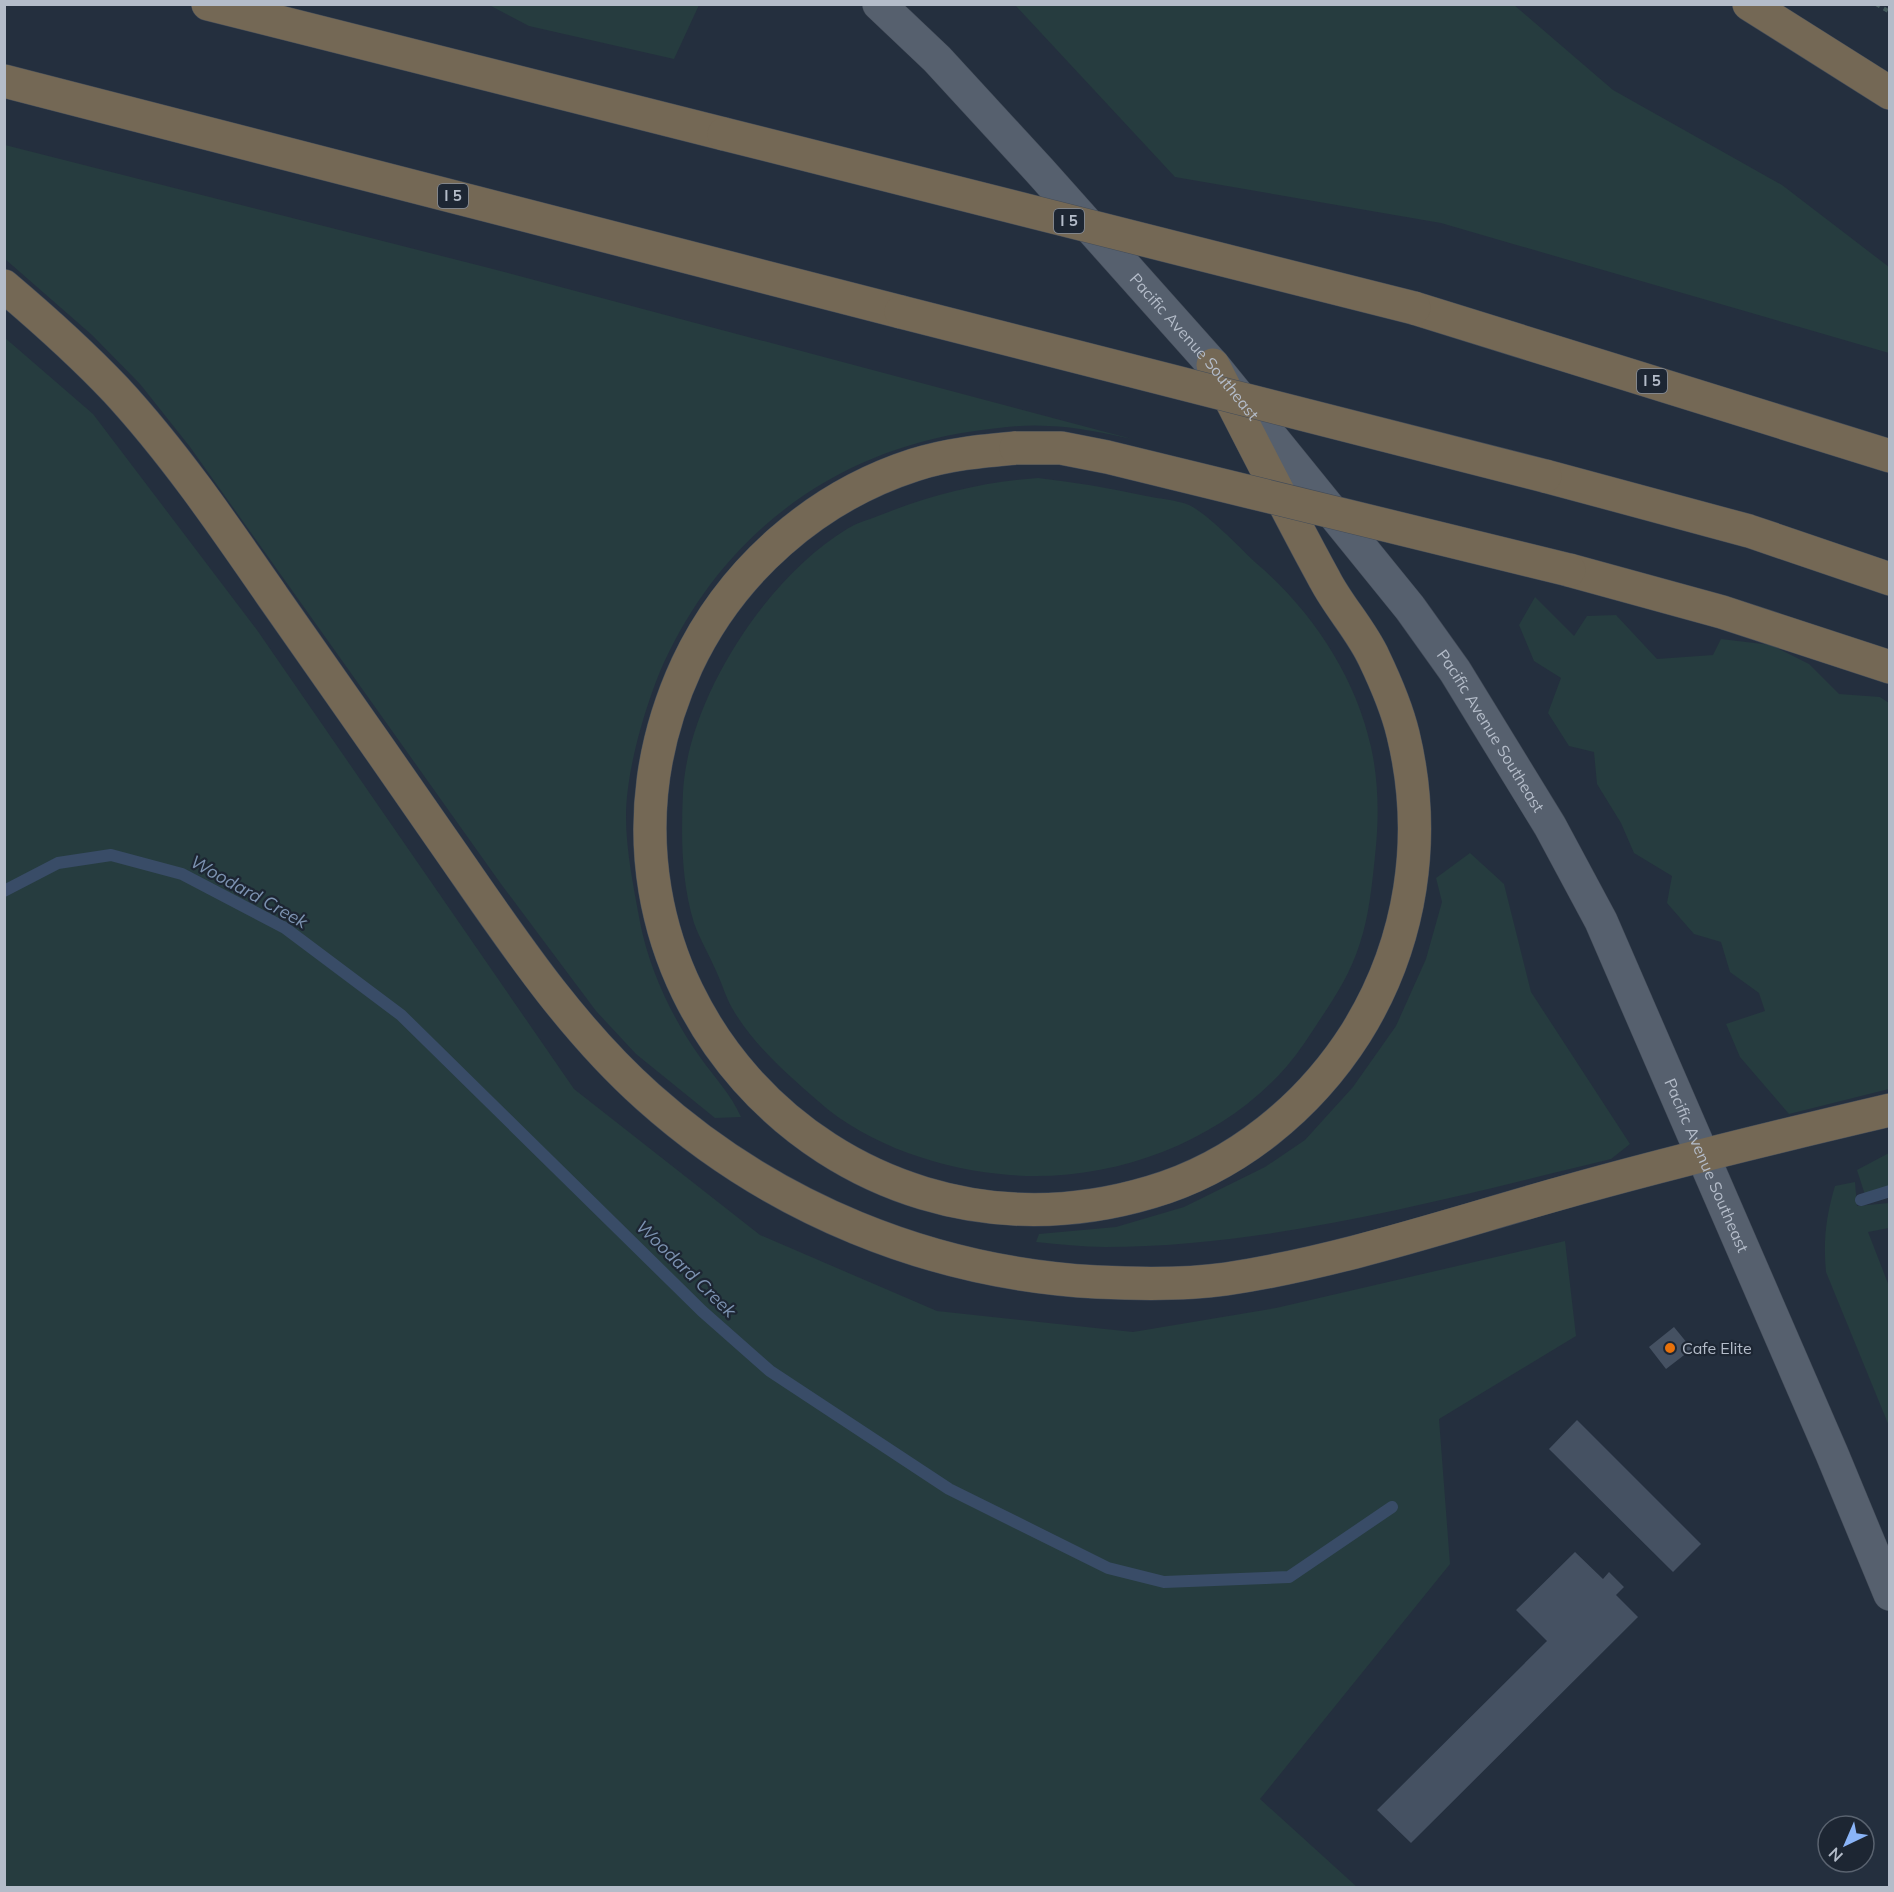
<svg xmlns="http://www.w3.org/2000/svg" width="1894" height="1892" font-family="Mulish,sans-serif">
	<rect width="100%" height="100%" fill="#242f3e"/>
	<g fill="#263c3f">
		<path d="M489,5H699L674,59L529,26Z"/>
		<path d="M1015,5H1514L1613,90L1782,185L1889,267V353L1441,223L1175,177Z"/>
		<path d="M5,145L489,268L1132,439C1104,433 1077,427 1048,426C1024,424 999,428 975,431C830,451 716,540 659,674C643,714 626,773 626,817C626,851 634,889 640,922C649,969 672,1018 700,1057C714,1077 731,1094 741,1117L715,1118L636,1054L596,1011L501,884L190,447L140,384L92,335L5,259Z"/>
		<path d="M4,337L93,414L257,630L574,1089L760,1235L937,1311L1133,1332L1276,1308L1565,1241L1576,1336L1439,1419L1450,1564L1260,1799L1357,1887H5Z"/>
		<path d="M1038,478C1074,482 1110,488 1146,496C1160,499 1177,500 1189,505C1208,514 1240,548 1256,563C1311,610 1355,675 1371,747C1379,783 1379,820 1375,856C1372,885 1369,916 1360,943C1351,972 1336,996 1319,1021C1309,1036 1299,1052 1287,1066C1220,1143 1111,1183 1010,1175C944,1170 868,1146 818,1101C788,1075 756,1047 735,1013C727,1001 723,986 717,973C710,956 700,940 694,923C681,881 681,834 683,792C688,698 767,577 847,529C856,523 868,520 878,516C930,495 982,482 1038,478Z"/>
		<path d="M1535,597L1574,636L1587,616L1616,615L1657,659L1713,655L1721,639L1771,645L1809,664L1839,694L1880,697L1889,703V1089L1789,1114L1740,1057L1726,1024L1765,1011L1759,993L1730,972L1721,942L1694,934L1667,903L1672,876L1634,853L1621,823L1597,784L1594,752L1569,746L1548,713L1561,678L1534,661L1519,625Z"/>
		<path d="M1470,853L1504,884L1531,992L1630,1144L1611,1159C1449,1198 1272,1247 1105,1247C1082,1247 1059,1244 1036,1242L1039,1234L1116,1227L1184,1207L1265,1167L1305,1140L1353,1087L1396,1026L1426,959L1442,902L1436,878Z"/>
		<path d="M1889,1153V1198H1866L1857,1170Z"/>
		<path d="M1855,1182L1857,1206L1889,1203V1228L1868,1232L1889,1286V1426L1826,1272C1823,1241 1826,1216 1835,1186Z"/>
	</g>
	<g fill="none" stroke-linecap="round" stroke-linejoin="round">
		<g stroke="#394c67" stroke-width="12">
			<path d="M4,891L58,863L111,855L182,874L285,928L401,1015L702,1311L770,1371L949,1489L1108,1568L1164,1582L1289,1577L1392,1507"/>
			<path d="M1861,1200L1890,1191"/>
		</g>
	</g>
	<g fill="#455162">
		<path d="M1674,1327L1692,1349L1666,1369L1649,1347Z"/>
		<path d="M1577,1420L1701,1544L1673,1572L1549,1449Z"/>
		<path d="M1575,1552L1603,1579L1609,1572L1624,1587L1616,1595L1638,1617L1411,1843L1377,1810L1547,1641L1516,1610Z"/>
	</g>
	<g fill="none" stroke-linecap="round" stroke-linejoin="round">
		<g stroke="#414a57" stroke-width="34">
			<g id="primary">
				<path id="s1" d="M879,4L937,59L1040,171L1213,365L1410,608L1455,671L1550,826L1601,921L1832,1454L1890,1594"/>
			</g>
		</g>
		<g stroke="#434c59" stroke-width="34">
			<g id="motorway">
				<path d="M208,4L724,134"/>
				<path d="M1749,4L1890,93"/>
				<path d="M4,81L901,312"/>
				<path d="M4,286C43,319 81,353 116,390C175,454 224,526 273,597C330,678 386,758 442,839C505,929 565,1023 648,1097C772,1208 930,1273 1097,1282C1139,1284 1184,1285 1226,1279C1339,1262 1448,1225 1558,1194C1667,1163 1779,1136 1890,1110"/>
				<path d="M1414,308L1890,456"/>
				<path d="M1016,448C982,451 948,454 914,465C815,497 731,571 687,665C546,971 831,1288 1151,1192C1236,1167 1309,1107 1356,1033C1412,943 1428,837 1403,734C1397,709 1385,681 1374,658C1361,630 1339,607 1325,580C1286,509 1250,437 1213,365"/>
				<path d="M1545,476L1749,531L1890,579"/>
				<path d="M1569,570L1722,612L1890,667"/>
			</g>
		</g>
		<path stroke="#44595c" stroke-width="4" stroke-dasharray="4.5 4.5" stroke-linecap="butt" d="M1876,4L1890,12"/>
		<use href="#primary" stroke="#56606e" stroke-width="33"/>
		<use href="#motorway" stroke="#746855" stroke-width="33"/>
		<g stroke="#434c59" stroke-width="34" stroke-linecap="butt">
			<g id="motorway-bridge">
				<path d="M724,134L1414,308"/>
				<path d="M901,312L1545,476"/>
				<path d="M1016,448H1061L1107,457L1569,570"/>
			</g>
		</g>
		<use href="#motorway-bridge" stroke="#746855" stroke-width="33"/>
	</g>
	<circle fill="#e8710a" stroke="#1d2633" stroke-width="2" cx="1670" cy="1348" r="6"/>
	<g text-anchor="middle" stroke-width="4.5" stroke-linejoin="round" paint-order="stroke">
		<g fill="#1d2633" stroke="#878f9c" stroke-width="1.5">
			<rect x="438" y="184" width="30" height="24" rx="4.5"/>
			<rect x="1054" y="209" width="30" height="24" rx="4.5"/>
			<rect x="1637" y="369" width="30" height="24" rx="4.5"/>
		</g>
		<g font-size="15" font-weight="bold" fill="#b4bcc9">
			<text x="453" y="201">I 5</text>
			<text x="1069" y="226">I 5</text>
			<text x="1652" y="386">I 5</text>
		</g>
		<g font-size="16" fill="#b4bcc9" stroke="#1d2633">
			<text dy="6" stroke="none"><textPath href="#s1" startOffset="466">Pacific Avenue Southeast</textPath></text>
			<text dy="6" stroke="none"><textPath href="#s1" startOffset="952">Pacific Avenue Southeast</textPath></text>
			<text dy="6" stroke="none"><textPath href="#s1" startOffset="1438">Pacific Avenue Southeast</textPath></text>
		</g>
		<g font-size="16" fill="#b4bcc9" stroke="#1d2633" text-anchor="start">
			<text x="1682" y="1354">Cafe Elite</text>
		</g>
		<g font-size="18" font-style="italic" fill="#7c92b1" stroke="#1d2633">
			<text transform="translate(249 892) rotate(29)" y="6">Woodard Creek</text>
			<text transform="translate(686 1269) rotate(44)" y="6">Woodard Creek</text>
		</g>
	</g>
	<rect width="1894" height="1892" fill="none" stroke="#b4bcc9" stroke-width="12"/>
	<g transform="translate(1846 1844) rotate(224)"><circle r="28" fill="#1d2633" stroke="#59626f" stroke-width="1.5"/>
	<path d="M0-4.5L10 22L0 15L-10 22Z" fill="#8ab4f8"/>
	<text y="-9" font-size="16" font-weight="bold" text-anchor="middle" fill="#b4bcc9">N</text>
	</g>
</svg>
